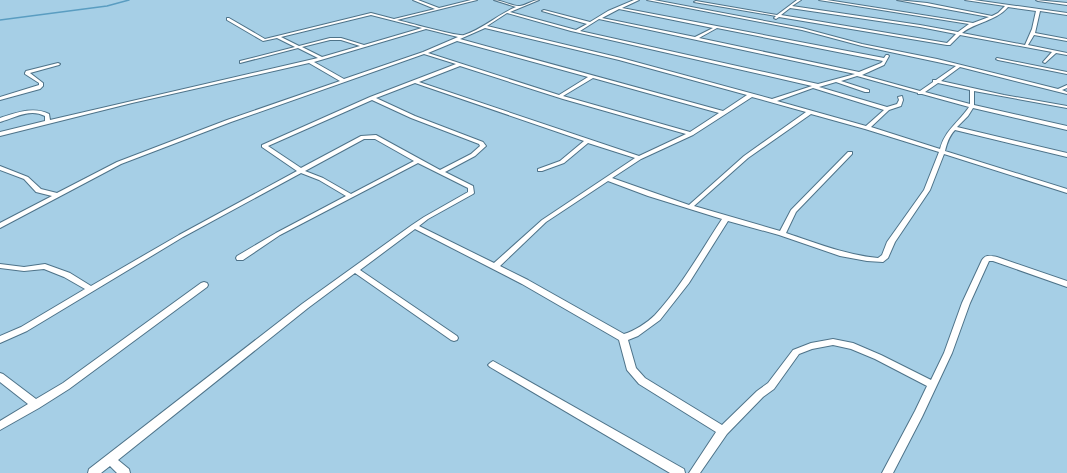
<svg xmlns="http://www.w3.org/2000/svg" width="1067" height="473" font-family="'Fira Sans',sans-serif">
	<rect width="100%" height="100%" fill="#a6cfe6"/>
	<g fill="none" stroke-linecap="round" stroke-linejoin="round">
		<path stroke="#5a9dc1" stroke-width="1.5" d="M0,20L107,6L129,0"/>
		<g stroke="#4e7389" stroke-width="2">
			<g id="street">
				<path d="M413,0H418L439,8L471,0H477L397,20C407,22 458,37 464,35C483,29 497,15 516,7L494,0C502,0 513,7 520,6C527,5 532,0 539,0L510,12L576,30L587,24L542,11L544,10L590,22L608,11L634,0H639L622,8L884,58L886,55H888L889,56L884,65L862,75L920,91L933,82V80H936L956,66L862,46L802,30L647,0H654L802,28L862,44L937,59L1058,89L1067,85V88L1062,90L1067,92V94L960,67L941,81L1004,95L1067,106V108L974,91V105L1067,126V130L973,108L968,116L957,127L1067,153V157L955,130C949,136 947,143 945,151L1067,189V193L944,154L930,190L895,242L888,258L883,262L867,261L840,256L779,235L728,221L689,283L660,320L638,336L628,340L636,368L645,378L722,425L757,391L768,383L793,350L811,343L833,339L853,343L881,355L931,380L944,353L962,303L982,260C986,254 991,256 997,257L1067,281V287L993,261H989L970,303L952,353L922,417L893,473H882L915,411L927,386L875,359L851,349L833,345L812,349L799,354L774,389L763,397L727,434L700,473H689L716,432L639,384L627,370L619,340L522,284L415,229L360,270L457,336L458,338L457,340L454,341L451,340L355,273L308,308L118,460L129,469L130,473H117L110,466L101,473H88L89,469L302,304L412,225L424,217L468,192V188L418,163L280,235L243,260H237L236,258L237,256L276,233L346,196L319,180L301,173L183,237L27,331L0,343V336L21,327L85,289L64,277L44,269L24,271L0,268V264L24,267L45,264L70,273L91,286L179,235L297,171L262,147V145L370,97L456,64L424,54L231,122L121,164L0,228V223L52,196L36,192L24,179L0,170V166L28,177L41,189L57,193L117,162L227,120L340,81L309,63L132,103L0,136V132L45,121V116C30,108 14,118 0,122V118C16,113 33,106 49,114L50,120L318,58L298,48L240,63V61L295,47L277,38L263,41L227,20V18H229L265,39L371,13L394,19L435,9ZM619,9L713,28L695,37L602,18ZM507,13L571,31L812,86L772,99L621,58L487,26ZM371,15L422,28L364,45L341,38H330L299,46L281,37ZM599,19L855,74L818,84L580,31ZM485,28L619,60L747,95L723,111L460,39ZM717,28L883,61L881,63L859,72L699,38ZM426,29L458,37L423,52L344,79L314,62ZM330,40H341L360,46L322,57L302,47ZM457,41L588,77L559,95L428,53ZM460,66L563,99L686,134L639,156L419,82ZM857,76L918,93V94H922L969,107C959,122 945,130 940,149L871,127L889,110L901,106L903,100L902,96L898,97L899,100L897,104L887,107L819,87L836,82L865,92H869V90L841,81ZM593,78L719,113L690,132L563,96ZM415,83L584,141L560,161L538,169V171H542L564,163L588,143L635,158L542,220L494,263L419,226L428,219L473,194L474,193L473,186L445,172L475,156L486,146L483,142L415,116L376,98ZM938,83L970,90V104L925,92ZM813,88L884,110L866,126L777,101ZM752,97L806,112L744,156L689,205L612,178L641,159L693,135ZM372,100L411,118L479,144L480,146L471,154L440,170L376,135L361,136L301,168L268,146ZM811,114L865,129L939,152L924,190L887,242L882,255L878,258C846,255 816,243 786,233L796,212L852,154V152H848L791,210L780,231L694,206L748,158ZM364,139H375L414,161L351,194L323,178L305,171ZM608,181L648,196L722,219C701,251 681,287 655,315C647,323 634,331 624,334L528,280L500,266L546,222Z"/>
				<path d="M797,0H801L792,6L920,25L958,32L969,24L819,0H827L973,23L989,17L897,0L927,3L992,16L998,13L1005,6L965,0H974L1067,13V15L1040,11L1035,33L1067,39V41L1034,35L1028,45L1067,53V55L1056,53L1045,63L1043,62L1052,52L960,35L950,45H947L779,17L776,19L774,18L776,16L694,2L696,1L777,15ZM1008,7L1036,11L1032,29L1025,45L962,33C976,22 996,21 1008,7ZM790,8L920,27L956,34L947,43L781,15Z"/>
				<path d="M1036,0L1067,3V5L1038,1Z"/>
				<path d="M997,58L1067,72V74L998,60L996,59Z"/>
				<path d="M58,63L60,64L59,65L30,73L43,83V86L40,89L0,100V97L39,85V83L25,74V73L26,71Z"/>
				<path d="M204,282L207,283L208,285L207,287L69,389L39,408L0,430V421L28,404L0,382V373L3,374L36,399L63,383L201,283Z"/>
				<path d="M493,361L684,469L685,473H670L490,367L488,365L490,363Z"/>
			</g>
		</g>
		<use href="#street" fill="#fff" fill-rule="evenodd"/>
	</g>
</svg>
